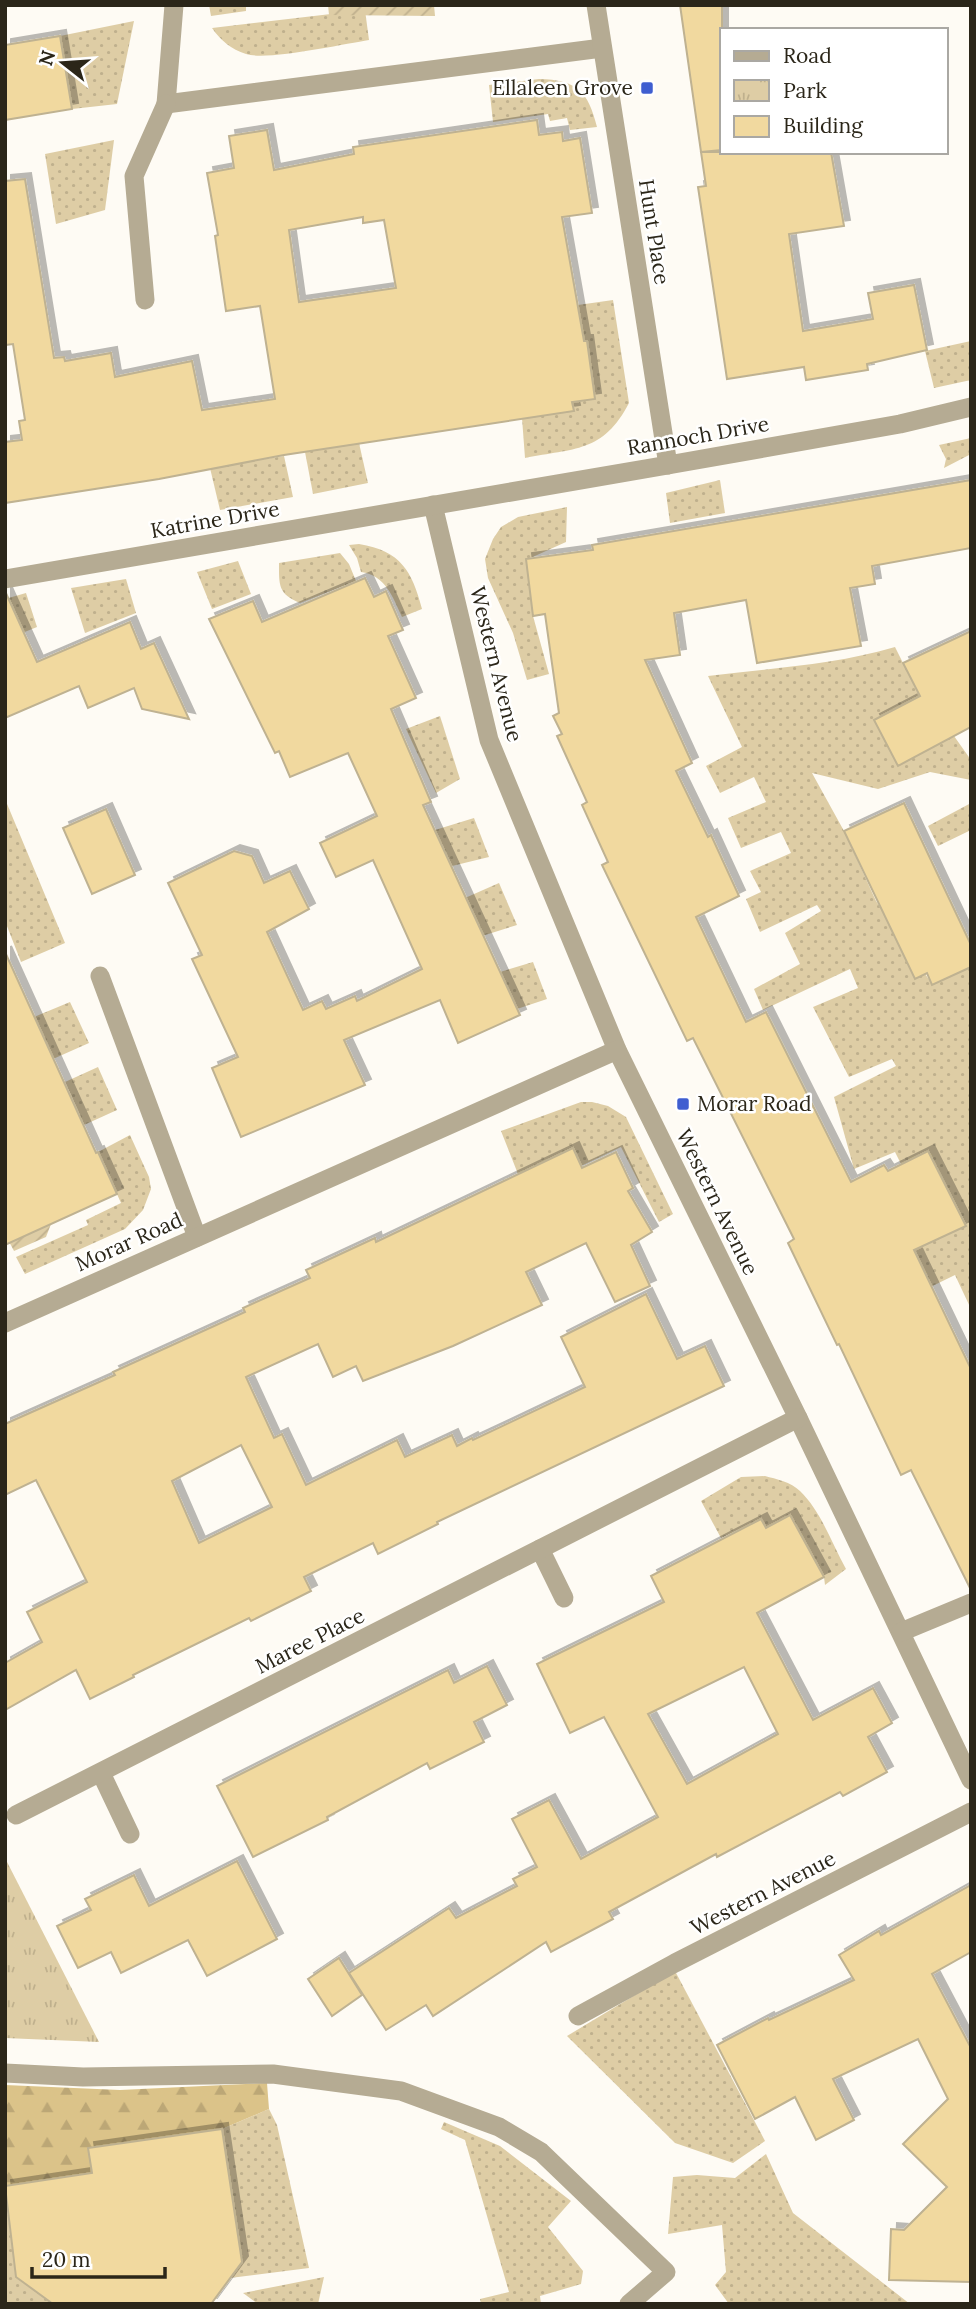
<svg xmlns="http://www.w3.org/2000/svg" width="976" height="2309" font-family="Lora,serif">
	<defs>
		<pattern id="grass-dots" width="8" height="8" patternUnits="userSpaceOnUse" patternTransform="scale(1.75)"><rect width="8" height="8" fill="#decda5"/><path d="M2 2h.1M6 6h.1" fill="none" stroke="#bfb08d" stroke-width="1.8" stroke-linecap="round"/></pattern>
		<pattern id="forest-firs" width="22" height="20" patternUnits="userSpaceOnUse" patternTransform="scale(1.75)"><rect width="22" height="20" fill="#dbc389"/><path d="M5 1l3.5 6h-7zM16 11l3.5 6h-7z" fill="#bca776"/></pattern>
		<pattern id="park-tufts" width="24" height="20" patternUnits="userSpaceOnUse" patternTransform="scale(1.75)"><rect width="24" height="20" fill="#decda5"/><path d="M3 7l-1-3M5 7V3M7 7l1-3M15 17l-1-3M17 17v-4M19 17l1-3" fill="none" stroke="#bfb08d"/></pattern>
		<pattern id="garden-furrows" width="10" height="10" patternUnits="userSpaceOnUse" patternTransform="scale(1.75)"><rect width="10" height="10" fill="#decda5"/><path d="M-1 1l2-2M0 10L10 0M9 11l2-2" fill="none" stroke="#bfb08d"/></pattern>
		<filter id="shadow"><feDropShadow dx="6" dy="-6" stdDeviation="0" flood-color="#0004"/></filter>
	</defs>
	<rect width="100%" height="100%" fill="#fefbf4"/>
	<g fill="url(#grass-dots)">
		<path d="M209,5H246V11L211,16Z"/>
		<path d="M365,10L369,40C344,44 266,61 246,54C231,49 221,41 212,28Z"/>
		<path d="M134,21L117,104L72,109L60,36Z"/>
		<path d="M539,79C577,80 588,91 597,127L570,130L567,118L550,121L548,114L493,122L489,85Z"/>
		<path d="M114,140L105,210L56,224L45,154Z"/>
		<path d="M575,290L578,305L613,300L629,403C603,453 574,448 525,458L522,418L573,410L572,402L595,399L586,341L512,351L535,298Z"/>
		<path d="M971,341V380L934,388L925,351Z"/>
		<path d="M971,438V454L944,468L946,459L939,445Z"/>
		<path d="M359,443L368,483L313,494L305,452Z"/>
		<path d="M284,456L293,497L220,510L210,468Z"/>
		<path d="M720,480L725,513L670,523L666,493Z"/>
		<path d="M567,507L566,542L526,560L533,616L549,674L527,680L513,633L488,578L485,559L493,539L501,527L518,517Z"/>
		<path d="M359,544C401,551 412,571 422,609L402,617C393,597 385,575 361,572L357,558L349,545Z"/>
		<path d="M340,553L349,564L356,581L300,603C278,594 279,585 279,563Z"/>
		<path d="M238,561L251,594L212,609L197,572Z"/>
		<path d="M126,579L136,613L85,633L71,588Z"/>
		<path d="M26,593L37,627L5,640V599Z"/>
		<path d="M895,647L920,697L898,766L954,736L971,760V780L930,772L878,789L812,773L844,831L876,901L932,984L971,967V1309L955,1275L912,1296L907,1176L895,1152L854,1169L834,1097L896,1066L892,1059L849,1077L813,1007L858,988L850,969L763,1010L754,989L800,964L785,933L821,911L817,905L760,932L746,899L761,892L750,871L791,853L781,832L741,848L728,818L766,802L754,777L720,793L706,766L742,747L708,676C772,668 834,665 895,647Z"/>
		<path d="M440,716L460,779L436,793L406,729Z"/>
		<path d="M5,799L65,943L21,962L5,921Z"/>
		<path d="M971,803V830L938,846L928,826Z"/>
		<path d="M474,818L489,857L452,866L435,830Z"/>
		<path d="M499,883L517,925L482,936L465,898Z"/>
		<path d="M533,962L547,999L517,1009L500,972Z"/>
		<path d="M70,1002L89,1043L53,1059L34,1017Z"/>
		<path d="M98,1067L117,1110L84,1125L65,1082Z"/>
		<path d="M581,1102H592L608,1106L626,1117L673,1214L659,1222L621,1147L581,1166L572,1148L518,1174L501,1131Z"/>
		<path d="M130,1135L149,1177L151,1189L143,1210L125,1229L25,1274L16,1257L88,1225L86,1220L121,1203L98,1152Z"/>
		<path d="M765,1476C776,1479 791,1482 800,1491C821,1511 832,1544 846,1569L825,1585L824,1577L790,1515L766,1528L761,1519L721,1538L701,1501L741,1477Z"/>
		<path d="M675,1971L765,2141L733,2163L675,2143L567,2036Z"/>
		<path d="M269,2109L277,2125L309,2268L230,2278L242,2262L222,2129Z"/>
		<path d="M444,2122L500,2146L571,2201L548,2227L583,2271L581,2284L540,2296L541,2304H481L480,2299L509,2292L465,2140L441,2129Z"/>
		<path d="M766,2154L793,2213L910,2304H729L715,2285L726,2272L722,2225L668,2234L673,2177L697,2175L735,2178Z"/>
		<path d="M5,2193L16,2277L53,2304H5Z"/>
		<path d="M324,2277L318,2304H258L243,2293Z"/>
	</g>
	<path fill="url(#forest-firs)" d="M267,2083L269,2109L222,2129L88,2148L92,2173L5,2186V2085L120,2090Z"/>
	<path fill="url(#park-tufts)" d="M5,1858L99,2042L5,2038Z"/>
	<g fill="url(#garden-furrows)">
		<path d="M328,5H434L435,16L329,15Z"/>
		<path d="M32,1181L51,1224L46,1237L14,1251L5,1234Z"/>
	</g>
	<g fill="#f1d99f" stroke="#bfb291" stroke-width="2" fill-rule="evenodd" filter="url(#shadow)">
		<path d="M680,5H722V150L701,152Z"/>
		<path d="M60,36L72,109L5,120V45Z"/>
		<path d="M537,120L539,135L562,132L563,141L580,138L592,213L562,217L584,341H587L595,399L572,402L574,411L284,455L159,479L5,503V442L22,440L19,421L25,420L13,344L5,345V181L25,179L54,358L64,357L65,361L111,353L115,377L192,361L202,410L275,399L260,306L226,311L215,236L218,235L207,173L234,168L229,136L267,130L274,170L354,154L353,147ZM363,217V223L384,220L396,288L299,302L289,230Z"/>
		<path d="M701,152H831L844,226L789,234L803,331L873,319L868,293L914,285L927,350L867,364L868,370L806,380L804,367L727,379L698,187L706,186Z"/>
		<path d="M971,480V548L872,566L875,584L850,588L861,646L757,663L746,600L674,613L680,655L645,660L692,763L676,771L708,837L711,835L739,896L696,917L746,1022L766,1012L851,1182L884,1165L888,1171L928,1151L966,1226L914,1250L971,1369V1590L911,1470L901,1475L839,1344L837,1345L788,1243L794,1239L693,1038L687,1041L602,865L608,862L582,805L587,802L557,736L562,734L553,716L559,713L545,614L533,616L526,559L593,550L592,545Z"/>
		<path d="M365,578L374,597L386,591L403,630L388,636L416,698L391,709L431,802L423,805L520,1015L458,1043L440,1000L344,1040L365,1085L241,1137L212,1068L238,1057L192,959L202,955L168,883L234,851L252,856L264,883L290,871L309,909L267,932L303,1010L322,1001L326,1009L355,996L357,1001L422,969L373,860L336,877L320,843L377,816L348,753L290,777L279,751L275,753L209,619L253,601L262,622Z"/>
		<path d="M5,591L37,662L130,622L141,649L154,643L189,719L142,709L134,688L88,708L79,686L5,718Z"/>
		<path d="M971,631V727L898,766L874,720L920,696L903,663Z"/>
		<path d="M904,803L971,945V967L932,985L927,973L915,979L844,831Z"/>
		<path d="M106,809L135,875L92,894L63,828Z"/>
		<path d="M5,952L96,1153L98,1152L117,1194L5,1245Z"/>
		<path d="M573,1148L582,1168L616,1152L633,1188L628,1191L652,1232L631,1245L650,1286L615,1302L586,1243L526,1272L542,1305L453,1346L363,1381L356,1366L333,1377L318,1344L246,1377L274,1438L282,1434L306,1485L397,1440L405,1457L452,1435L457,1446L472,1438L473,1440L585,1387L561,1337L646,1294L677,1359L705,1346L724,1386L437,1522L438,1524L378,1554L373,1543L304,1577L311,1591L251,1621L249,1618L133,1675L134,1677L90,1699L76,1670L5,1710V1663L42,1642L27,1612L87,1582L36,1480L5,1495V1424L115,1375L113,1372L245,1312L243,1308L310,1278L306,1270L375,1238L376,1242ZM241,1445L272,1507L199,1543L172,1481Z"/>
		<path d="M790,1515L824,1577L757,1613L813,1720L873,1688L892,1723L868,1737L887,1772L843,1796L840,1792L717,1857L716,1854L609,1912L613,1919L551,1952L546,1942L433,2016L426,2005L386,2030L349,1973L449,1908L456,1918L517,1886L513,1879L537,1867L512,1819L549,1800L581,1859L658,1817L604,1717L570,1733L537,1664L664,1602L651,1576L761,1519L766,1528ZM744,1667L778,1734L687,1784L648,1714Z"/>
		<path d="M487,1666L507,1705L474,1722L484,1742L430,1769L427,1763L327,1817L328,1820L253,1857L217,1786L448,1670L454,1683Z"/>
		<path d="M237,1861L277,1939L207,1976L188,1940L121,1973L111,1952L78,1968L57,1926L91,1910L85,1899L134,1875L149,1906Z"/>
		<path d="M971,1885V1952L932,1974L971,2048V2282L889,2280L891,2229L904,2230L947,2187L903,2144L948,2099L918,2039L833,2079L854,2120L816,2140L795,2097L755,2119L717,2045L768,2018L769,2020L854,1980L839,1955L879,1931L881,1935Z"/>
		<path d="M339,1958L362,1995L332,2016L308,1979Z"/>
		<path d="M222,2129L242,2262L211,2304H53L16,2277L5,2186L92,2173L88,2148Z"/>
	</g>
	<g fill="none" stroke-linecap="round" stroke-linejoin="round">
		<path stroke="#b5ab93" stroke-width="19" d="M5,2073L83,2077L273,2074L401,2091L499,2127L541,2152L666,2272L629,2304"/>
		<g stroke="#b5ab93" stroke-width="19">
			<path d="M174,5L166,104L602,48"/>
			<path d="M596,5L668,465"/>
			<path d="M145,300L134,176L166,104"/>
			<path d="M433,505L489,740L617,1050L798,1418L971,1780"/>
			<path d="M5,579L668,465L900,424L971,407"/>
			<path d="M100,976L197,1237"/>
			<path d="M5,1323L617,1050"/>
			<path d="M540,1549L564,1598"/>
			<path d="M901,1632L971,1603"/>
			<path d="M101,1773L130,1834"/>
			<path d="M16,1815L798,1418"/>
			<path d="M578,2016L675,1963L971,1812"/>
		</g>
	</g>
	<g fill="#3f5ed0" stroke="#fff" stroke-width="2.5">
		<rect x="640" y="81" width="14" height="14" rx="3.5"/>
		<rect x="676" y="1097" width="14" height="14" rx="3.5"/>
	</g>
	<g text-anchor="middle" stroke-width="5" stroke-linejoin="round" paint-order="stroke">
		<g font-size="21" fill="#2b2619" stroke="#fff" text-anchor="end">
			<text x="633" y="95">Ellaleen Grove</text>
			<text x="697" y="1111" text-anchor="start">Morar Road</text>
		</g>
		<g font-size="21" fill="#2b2619" stroke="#fff">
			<text transform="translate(654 232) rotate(81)" y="7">Hunt Place</text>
			<text transform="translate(698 436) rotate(-10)" y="7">Rannoch Drive</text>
			<text transform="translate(215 520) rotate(-10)" y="7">Katrine Drive</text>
			<text transform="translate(496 664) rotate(76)" y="7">Western Avenue</text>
			<text transform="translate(717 1202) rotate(64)" y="7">Western Avenue</text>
			<text transform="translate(129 1242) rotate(-24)" y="7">Morar Road</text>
			<text transform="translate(310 1641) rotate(-27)" y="7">Maree Place</text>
			<text transform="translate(763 1893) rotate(-27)" y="7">Western Avenue</text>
		</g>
	</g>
	<rect width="976" height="2309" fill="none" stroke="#2b2619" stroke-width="14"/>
	<rect x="720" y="28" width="228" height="126" fill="#ffffff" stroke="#aaa8a3" stroke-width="2"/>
	<rect x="734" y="51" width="35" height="10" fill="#b5ab93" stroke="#aaa8a3" stroke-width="2"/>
	<text x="783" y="63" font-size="21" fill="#2b2619">Road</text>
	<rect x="734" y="80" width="35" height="21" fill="url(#park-tufts)" stroke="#aaa8a3" stroke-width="2"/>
	<text x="783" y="98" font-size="21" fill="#2b2619">Park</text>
	<rect x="734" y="116" width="35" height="21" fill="#f1d99f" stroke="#aaa8a3" stroke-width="2"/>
	<text x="783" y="133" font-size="21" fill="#2b2619">Building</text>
	<g transform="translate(63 63) rotate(287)" stroke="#ffffff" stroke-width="5" paint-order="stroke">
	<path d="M0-5L12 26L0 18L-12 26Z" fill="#2b2619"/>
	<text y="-10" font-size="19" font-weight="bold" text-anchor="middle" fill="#2b2619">N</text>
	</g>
	<path d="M32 2267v10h133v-10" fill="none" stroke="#2b2619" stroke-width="3.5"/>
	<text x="42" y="2267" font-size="21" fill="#2b2619" stroke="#ffffff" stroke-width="5" paint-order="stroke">20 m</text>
</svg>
